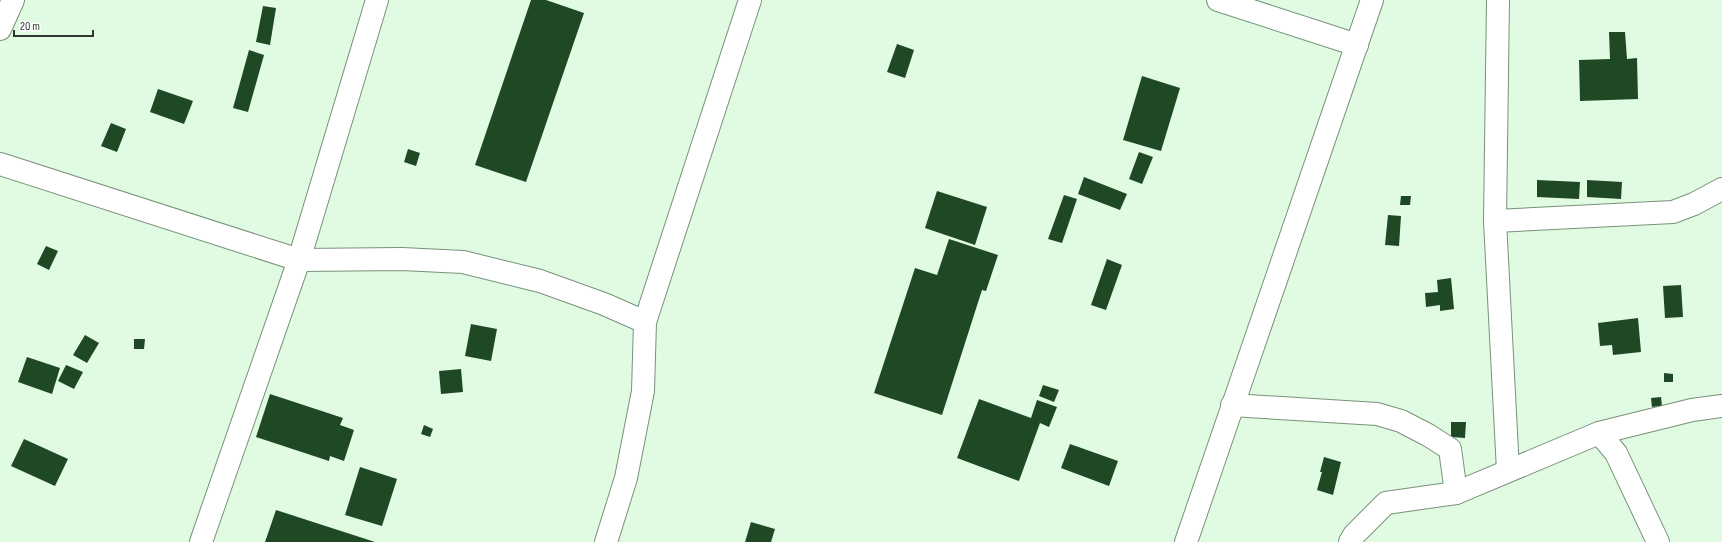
<svg xmlns="http://www.w3.org/2000/svg" width="1722" height="542" font-family="'Sofia Sans Condensed',sans-serif">
	<rect width="100%" height="100%" fill="#e0fbe1"/>
	<g fill="#1f4924">
		<path d="M531,0H546L584,13L526,182L475,165Z"/>
		<path d="M263,6L276,8L270,45L256,42Z"/>
		<path d="M1609,32H1625L1627,59L1637,58L1638,99L1580,101L1579,60L1610,59Z"/>
		<path d="M897,44L914,50L905,78L887,72Z"/>
		<path d="M249,50L264,55L248,112L233,108Z"/>
		<path d="M1142,76L1180,88L1161,151L1123,140Z"/>
		<path d="M158,89L193,101L184,124L150,112Z"/>
		<path d="M111,123L126,129L117,152L101,146Z"/>
		<path d="M408,149L420,153L416,166L404,162Z"/>
		<path d="M1139,152L1153,157L1142,184L1129,179Z"/>
		<path d="M1084,177L1127,194L1120,210L1078,194Z"/>
		<path d="M1537,180L1580,182L1579,199L1537,197Z"/>
		<path d="M1587,180L1622,182L1621,199L1587,197Z"/>
		<path d="M937,191L987,207L975,245L925,228Z"/>
		<path d="M1064,195L1077,199L1062,243L1048,239Z"/>
		<path d="M1401,196H1411L1410,205H1400Z"/>
		<path d="M1388,215L1401,216L1399,246L1385,245Z"/>
		<path d="M949,239L998,255L986,291L982,290L942,415L874,393L915,268L937,275Z"/>
		<path d="M46,246L58,251L49,270L37,264Z"/>
		<path d="M1107,259L1122,265L1106,310L1091,305Z"/>
		<path d="M1451,278L1454,309L1440,311V305L1426,307L1425,293L1438,292L1437,280Z"/>
		<path d="M1681,285L1683,317L1665,318L1663,286Z"/>
		<path d="M1638,318L1641,352L1613,355L1612,345L1600,346L1598,323Z"/>
		<path d="M471,324L497,329L491,361L465,356Z"/>
		<path d="M85,335L99,343L87,363L73,355Z"/>
		<path d="M134,339H145L144,349H134Z"/>
		<path d="M27,357L60,368L52,394L18,382Z"/>
		<path d="M66,365L83,372L74,389L58,381Z"/>
		<path d="M461,369L463,392L441,394L439,371Z"/>
		<path d="M1664,373L1673,374V382H1664Z"/>
		<path d="M1043,385L1059,390L1054,402L1039,396Z"/>
		<path d="M270,394L343,418L340,425L354,430L344,461L330,456L329,461L256,437Z"/>
		<path d="M1661,397L1662,406L1652,407L1651,398Z"/>
		<path d="M979,399L1031,418L1037,400L1057,407L1049,427L1040,423L1019,481L957,458Z"/>
		<path d="M1451,422H1466L1465,438L1451,437Z"/>
		<path d="M424,425L433,429L430,437L421,434Z"/>
		<path d="M24,439L68,459L55,486L11,466Z"/>
		<path d="M1070,444L1118,461L1109,486L1061,468Z"/>
		<path d="M1324,457L1341,462L1333,495L1317,490L1322,472H1320Z"/>
		<path d="M360,467L397,479L382,526L345,515Z"/>
		<path d="M276,510L375,542H265Z"/>
		<path d="M751,522L775,529L771,542H745Z"/>
	</g>
	<g fill="none" stroke-linecap="round" stroke-linejoin="round">
		<g stroke="#79917a" stroke-width="24">
			<g id="minor">
				<path d="M1218,0L1357,45"/>
				<path d="M1498,0L1495,221L1508,471"/>
				<path d="M0,29L13,0"/>
				<path d="M0,164L299,260L402,259L463,262L540,281L604,304L645,322"/>
				<path d="M1495,221L1673,212L1694,204L1722,189"/>
				<path d="M1232,405L1377,414L1401,421L1428,435L1450,449L1456,493L1599,433L1692,410L1722,406"/>
				<path d="M1599,433L1616,453L1658,542"/>
				<path d="M201,542L299,260L377,0"/>
				<path d="M606,542L626,478L643,391L645,322L750,0"/>
				<path d="M1350,542L1354,535L1386,503L1456,493"/>
			</g>
		</g>
		<g stroke="#79917a" stroke-width="24">
			<path id="primary" d="M1186,542L1372,0"/>
		</g>
		<use href="#minor" stroke="#fff" stroke-width="22"/>
		<use href="#primary" stroke="#fff" stroke-width="22"/>
	</g>
	<path d="M14 30v6h79v-6" fill="none" stroke="#2e382e" stroke-width="2"/>
	<text x="20" y="30" font-size="12" fill="#2e382e" stroke="#ffffff" stroke-width="3" paint-order="stroke">20 m</text>
</svg>
